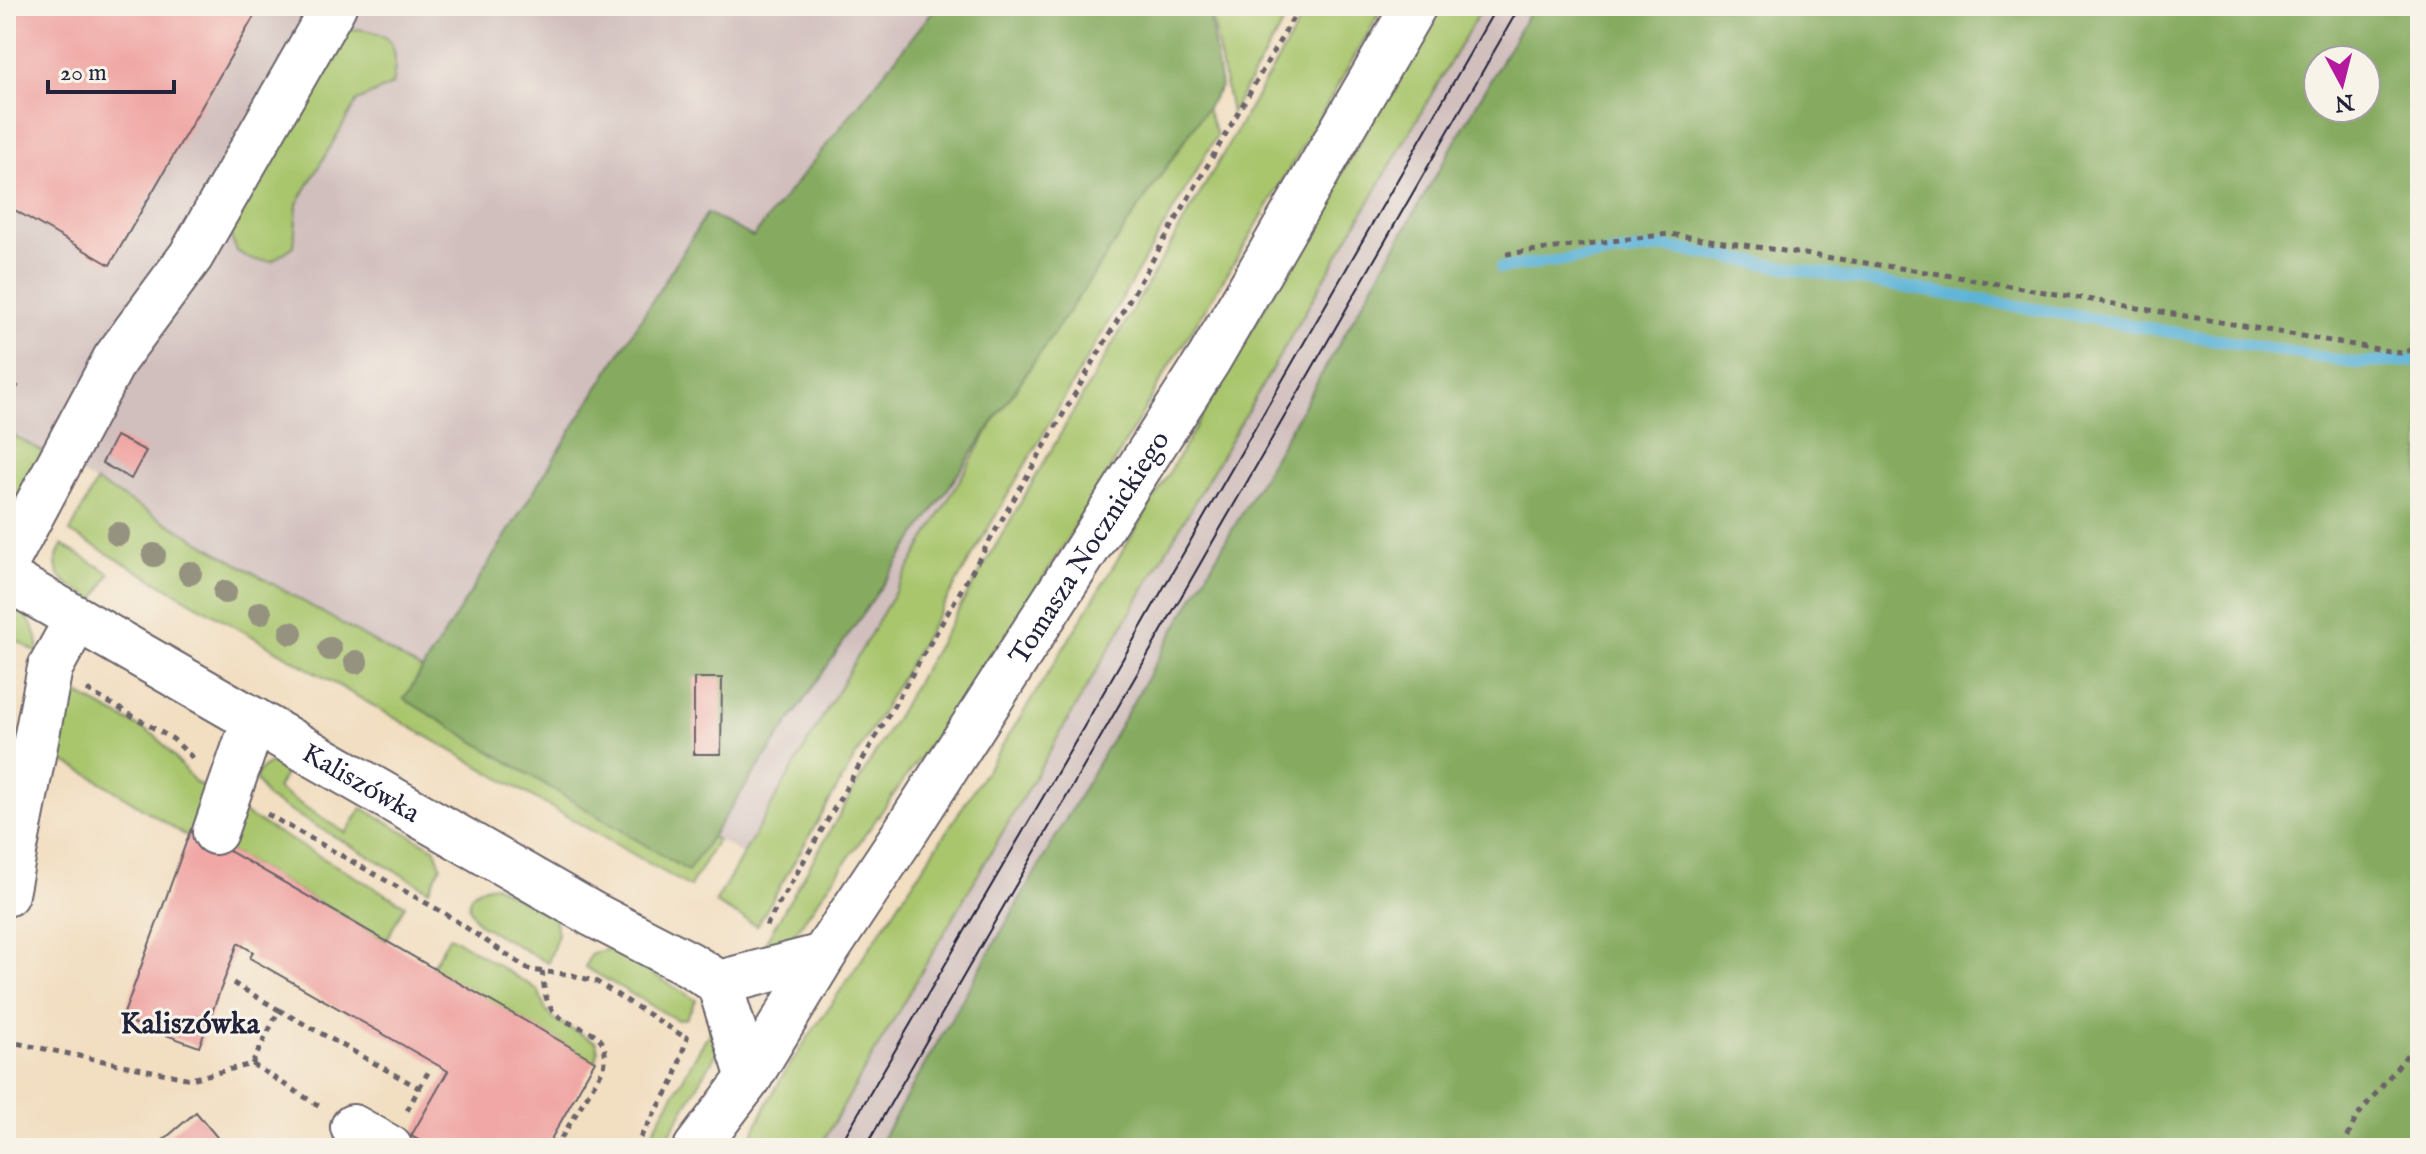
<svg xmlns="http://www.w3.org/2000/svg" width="2426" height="1154" font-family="'IM FELL English',serif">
	<rect width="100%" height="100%" fill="#f7f3e8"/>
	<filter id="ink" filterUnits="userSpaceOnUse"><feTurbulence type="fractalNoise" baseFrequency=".0125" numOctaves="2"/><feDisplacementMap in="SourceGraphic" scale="16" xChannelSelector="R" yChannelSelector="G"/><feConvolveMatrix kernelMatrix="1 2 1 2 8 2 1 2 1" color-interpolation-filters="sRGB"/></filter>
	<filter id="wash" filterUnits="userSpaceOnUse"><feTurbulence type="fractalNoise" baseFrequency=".006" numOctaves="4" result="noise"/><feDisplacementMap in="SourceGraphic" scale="32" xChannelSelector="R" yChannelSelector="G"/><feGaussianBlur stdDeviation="1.8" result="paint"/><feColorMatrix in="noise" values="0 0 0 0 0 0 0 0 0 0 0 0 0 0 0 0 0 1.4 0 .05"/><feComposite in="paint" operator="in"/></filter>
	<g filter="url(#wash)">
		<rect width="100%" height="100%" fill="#f2dec1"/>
		<g fill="#d1bfbd">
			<path d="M6,6H1229L744,855L6,431Z"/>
			<path d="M1483,6H1533L877,1148H819Z"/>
		</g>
		<g fill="#a9c66d" stroke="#667454" stroke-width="2">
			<path d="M1210,6H1293L1231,113Z"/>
			<path d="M1309,6H1384L1248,240L1166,372L1105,478L1015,624L790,940L782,947L755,960Z"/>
			<path d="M1438,6H1483L819,1148H748C766,1092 814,1030 847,981C902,900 956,818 1009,735C1161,497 1296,250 1438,6Z"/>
			<path d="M352,29C395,30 400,48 392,85L357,101L297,204L294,246L272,261L252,260L237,251L230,235L232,219L338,37Z"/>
			<path d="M1194,75L1217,135L757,926L715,903Z"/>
			<path d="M6,431L43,452L16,501L6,495Z"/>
			<path d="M96,482L717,840L690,887L70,532Z"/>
			<path d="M62,545L110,573L95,600C71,585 44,578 62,545Z"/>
			<path d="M6,601C26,612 40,630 38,653L6,634Z"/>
			<path d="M63,686L156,736L196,783L205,787L193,830L191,829L188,837L90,775L49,754Z"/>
			<path d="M273,761L290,764L277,789L346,833L362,808L435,849L441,866L429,890L267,798L255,778L260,770Z"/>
			<path d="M238,810L405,905L386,941L227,850Z"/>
			<path d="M494,885L554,918L558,934L548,963L479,924C462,904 467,889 494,885Z"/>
			<path d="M450,936L538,990L546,1010L555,1020L596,1042L598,1051L596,1062L431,968Z"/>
			<path d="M604,950H613L696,1000L686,1018L677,1020L585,967L590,955Z"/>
			<path d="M714,1024L718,1051L661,1148H643Z"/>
		</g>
		<g fill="#86ab60" stroke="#54664e" stroke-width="2" fill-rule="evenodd">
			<path d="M937,6H1208L1221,87L688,871L404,699L707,213L753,237Z"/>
			<path d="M1533,6H2420V1148H877ZM2318,60H2366V108H2318Z"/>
		</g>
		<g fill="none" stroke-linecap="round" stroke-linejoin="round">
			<path stroke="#5bb3d8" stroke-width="12" d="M1501,268L1666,247L2355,363L2420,361"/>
		</g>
		<g id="blocks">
			<g fill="#f0a7a5">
				<path d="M6,6H260L110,265L6,205Z"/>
				<path d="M6,379L18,386L6,405Z"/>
				<path d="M116,436L146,451L131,479L102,463Z"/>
				<path d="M694,678H722L721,754H694Z"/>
				<path d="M191,829L595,1061L546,1148H433L411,1136L448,1071L250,958L253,952L238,943L199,1047L122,1019Z"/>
				<path d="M196,1112L226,1148H154Z"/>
			</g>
		</g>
	</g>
	<g filter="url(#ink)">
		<use href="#blocks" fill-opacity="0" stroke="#6b646a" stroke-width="2"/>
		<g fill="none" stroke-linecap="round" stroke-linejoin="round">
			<g stroke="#6b646a" stroke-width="48">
				<g id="minor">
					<path d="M6,563L115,359L191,256L334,6"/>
					<path id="s1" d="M6,578L592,914L689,964L719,983L749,1078"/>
					<path d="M215,832L254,720"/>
					<path d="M6,894L50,668L77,619"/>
					<path d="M719,983L823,956"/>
					<path d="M353,1127L390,1148"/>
					<path id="s2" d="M696,1148L749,1078L823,956L902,837L1209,359L1414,6"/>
				</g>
			</g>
			<g stroke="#6b646a" stroke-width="5" stroke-dasharray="6 6" stroke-linecap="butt">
				<path d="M1506,254L1669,234L1940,274L2401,353L2420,347"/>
				<path d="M87,690L173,739L196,761"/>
				<path d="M267,814L444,913L530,970L572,975L597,982L686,1038"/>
				<path d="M766,926L1300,6"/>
				<path d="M542,971C544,983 544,998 551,1008C570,1036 613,1020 604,1068L555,1148"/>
				<path d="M233,983L279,1010"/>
				<path d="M6,1041L191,1079L252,1064L319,1106"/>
				<path d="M252,1064L279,1010L419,1088L407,1111"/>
				<path d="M419,1088L430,1069"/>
				<path d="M634,1148L674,1081L688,1034"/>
				<path d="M2343,1148L2356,1118L2420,1039"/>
			</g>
			<use href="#minor" stroke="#fff" stroke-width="44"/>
			<g stroke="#22223b" stroke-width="2">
				<path d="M838,1148L1074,744L1497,6"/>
				<path d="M865,1148L1520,6"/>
			</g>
		</g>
		<g fill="#969280">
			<circle cx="118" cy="534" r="12"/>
			<circle cx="154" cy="555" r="12"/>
			<circle cx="190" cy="573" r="12"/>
			<circle cx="225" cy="592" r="12"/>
			<circle cx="260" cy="613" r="12"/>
			<circle cx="291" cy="633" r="12"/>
			<circle cx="330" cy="649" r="12"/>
			<circle cx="356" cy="662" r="12"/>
		</g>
	</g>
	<g text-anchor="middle" stroke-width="6" stroke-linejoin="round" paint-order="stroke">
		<g font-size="28" fill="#22223b" stroke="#f7f3e8">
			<text dy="10" stroke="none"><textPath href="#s2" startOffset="718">Tomasza Nocznickiego</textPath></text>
			<text dy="10" stroke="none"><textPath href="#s1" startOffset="410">Kaliszówka</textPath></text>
		</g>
		<g font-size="30" font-weight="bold" fill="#22223b" stroke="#f7f3e8">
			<text x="190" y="1033">Kaliszówka</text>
		</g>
	</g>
	<rect width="2426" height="1154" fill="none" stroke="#f7f3e8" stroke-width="32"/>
	<g transform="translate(2342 84) rotate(173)"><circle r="38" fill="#f7f3e8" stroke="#a29fa3" stroke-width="2"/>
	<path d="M0-6L14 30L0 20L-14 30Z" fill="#b5179e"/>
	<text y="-12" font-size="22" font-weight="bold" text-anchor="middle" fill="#22223b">N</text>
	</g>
	<path d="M48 80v12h126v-12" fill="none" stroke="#22223b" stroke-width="4"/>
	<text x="60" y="80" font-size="24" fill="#22223b" stroke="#f7f3e8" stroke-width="6" paint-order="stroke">20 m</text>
</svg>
